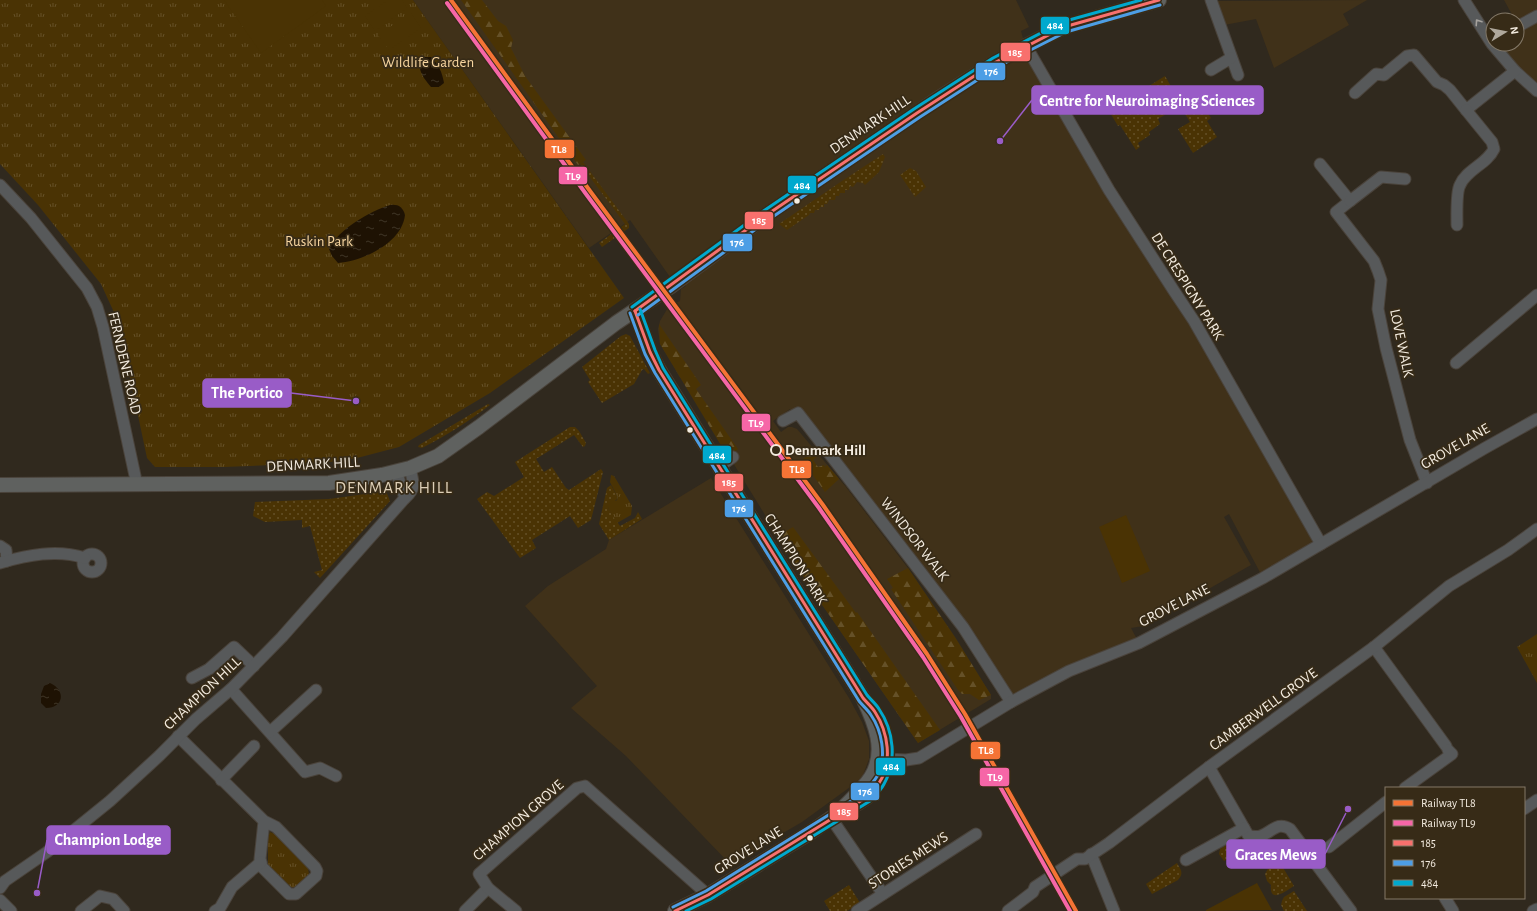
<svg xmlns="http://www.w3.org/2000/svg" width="1537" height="911" font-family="'Alegreya Sans',sans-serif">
	<defs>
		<pattern id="grass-dots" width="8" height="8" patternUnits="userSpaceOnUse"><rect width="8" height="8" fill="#4a3304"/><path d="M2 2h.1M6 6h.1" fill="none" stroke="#655128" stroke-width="1.8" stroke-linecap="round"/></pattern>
		<pattern id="forest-firs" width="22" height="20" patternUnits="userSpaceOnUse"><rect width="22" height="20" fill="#4a3304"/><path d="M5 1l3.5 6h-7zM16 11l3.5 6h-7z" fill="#655128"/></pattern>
		<pattern id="park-tufts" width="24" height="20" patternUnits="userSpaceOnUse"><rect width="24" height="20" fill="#4a3304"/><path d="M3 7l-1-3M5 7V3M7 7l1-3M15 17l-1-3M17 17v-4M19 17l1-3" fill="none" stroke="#655128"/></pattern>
		<pattern id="water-ripples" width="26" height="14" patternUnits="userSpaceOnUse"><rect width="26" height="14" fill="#1e1203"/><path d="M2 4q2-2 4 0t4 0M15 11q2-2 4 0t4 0" fill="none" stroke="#3f3527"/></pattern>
	</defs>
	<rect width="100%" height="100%" fill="#30291e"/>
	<g fill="#403119">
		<path d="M413,0H1016L1029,27L1021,31L1024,42L1321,544L1263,578L1229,514L1224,517L1251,565L1143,626L1131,628L1139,643L1011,702L856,487L790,409L773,421L781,432L788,427H792L797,429L846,487L908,568L991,695V699L918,743L805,580L660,344L658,329L660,321L669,306L680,301L681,289L686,286L675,273L670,277L630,220L589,248Z"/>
		<path d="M1367,0L1343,14L1349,25L1274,68L1256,19L1224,25L1215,1Z"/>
		<path d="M1504,0H1537V91L1493,44H1517V20H1515Z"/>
		<path d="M711,478L849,698L862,722L869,741V759L863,775L857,782L802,822L730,864L626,756L571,708L597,686L525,606L548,586L606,549L609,540Z"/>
	</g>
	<g fill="url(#grass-dots)">
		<path d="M1165,76L1180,102L1192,95L1194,92L1211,118L1207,121L1217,137L1193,153L1178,129L1190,122L1180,106L1158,119L1160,124L1149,132L1150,135L1138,143L1140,147L1136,150L1120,125L1118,126L1109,111Z"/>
		<path d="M883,154L885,157L879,172L865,185L863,183L857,182L853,187L850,186L849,190H845V193H840L839,196H836L835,200H829L827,204H824V207H820L819,210H815L814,213H810L809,215L787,230L779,224L839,183Z"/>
		<path d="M583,162L629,224V228L602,247L599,243L625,224L580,164Z"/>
		<path d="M910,168L916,171L926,187L915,197L900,175Z"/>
		<path d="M626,334L630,336L650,373L648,374L644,369L642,370L634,384L602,403L588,382L590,380L582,367L621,336Z"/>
		<path d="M488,404L490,405C469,421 446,436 422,448L418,447L419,445Z"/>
		<path d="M570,427H575L579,431L586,443L585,446L583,447L574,435L536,459L544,472L552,467L566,488L569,490L601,469L603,472L591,520L578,528L570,516L532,540L536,548L520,558L477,499L487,492L494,496L524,477L515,462Z"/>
		<path d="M611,485L618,498L608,508L620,526L635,518L638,512L642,519L609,540L599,524L607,488Z"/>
		<path d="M386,491L390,501L320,578L314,572L322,570L310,526L302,528V520L265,522L253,516L255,502L329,499Z"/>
		<path d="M1234,840L1240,852L1224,861L1219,854L1220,849Z"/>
		<path d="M1279,861L1294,886C1287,890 1269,905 1271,885L1267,881L1265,874L1269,867Z"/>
		<path d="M1177,863C1181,870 1184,873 1178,880L1152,894L1146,884Z"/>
		<path d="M849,885L860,903L847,911H830L824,901Z"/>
		<path d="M1294,891L1307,911H1284L1281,905L1282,901L1284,897Z"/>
	</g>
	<g fill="url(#forest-firs)">
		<path d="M461,0H482L498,21L506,26L513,40L511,48L525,76L586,160L578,165Z"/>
		<path d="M659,324L701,385L696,389L738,449L728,457L660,344Z"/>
		<path d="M815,450L819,455L813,460L818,467L824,465L825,467L827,465L839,479L825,492L802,460Z"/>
		<path d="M793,527L856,613L857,612L940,730L918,743L818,599L778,536Z"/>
		<path d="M908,568L955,637L991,695L979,700L970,694H962L958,690L891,589L893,588L887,579Z"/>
	</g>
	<g fill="url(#park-tufts)">
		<path d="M0,0H413L624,298L490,393L399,447L357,458L323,463L224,467H155L147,458L118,321L101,284L38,205L0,164Z"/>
		<path d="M611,475L614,476L632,506L631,515L617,523L608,508L611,499L616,501L618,498L610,482Z"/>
		<path d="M1537,634V683L1517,647Z"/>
		<path d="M270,832L275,834L308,868L309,875L296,888L291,887L268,865V837Z"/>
	</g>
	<g fill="#4a3304">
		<path d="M224,0H322L326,6L261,53Z"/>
		<path d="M388,0H402L407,8L375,31L365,16Z"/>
		<path d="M411,13L421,28L389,50L378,35Z"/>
		<path d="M1126,515L1150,571L1122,583L1099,527Z"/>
		<path d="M1257,883L1272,910L1206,911V910Z"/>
	</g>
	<g fill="url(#water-ripples)">
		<path d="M423,57H431C439,65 442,72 444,83L439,87H431C424,79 419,72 419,61Z"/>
		<path d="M390,205C398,204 403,207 405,215C402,243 363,261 338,263L332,256L329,249C338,229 371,211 390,205Z"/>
		<path d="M50,683C66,690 64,708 46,708L41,703V694L44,686Z"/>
	</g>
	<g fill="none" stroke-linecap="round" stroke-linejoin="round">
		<g stroke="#4a433b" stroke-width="13">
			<g id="minor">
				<path d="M1211,0L1238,75"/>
				<path d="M1464,0L1492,44L1515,71L1537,91"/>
				<path d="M1517,27L1537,16"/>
				<path d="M1026,46L1109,190L1174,291L1194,321L1321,544"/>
				<path d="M1211,70L1231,58"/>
				<path d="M1355,93L1376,74L1384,75L1407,56L1414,55L1437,82L1444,85L1450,90L1466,110L1515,71"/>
				<path d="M1320,164L1350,201L1336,212L1374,261L1378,271L1381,280L1378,309L1386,348L1410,440L1427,483"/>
				<path d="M0,185L31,218L87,288L97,307L103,327L137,485"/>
				<path d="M1350,201L1381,177L1405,179"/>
				<path d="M1457,225C1457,216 1456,192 1460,185C1466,170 1487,164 1494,149L1492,142L1466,110"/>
				<path d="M1456,363L1537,295"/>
				<path d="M783,421L798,413L963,627L1011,702"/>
				<path d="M719,467L733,457"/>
				<path d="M396,471L405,498C417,488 413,482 410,468"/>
				<path d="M0,546L6,550L7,561"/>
				<circle cx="92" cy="563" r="9"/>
				<path d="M0,563C27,555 57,549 85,558"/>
				<path d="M1374,647L1446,746"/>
				<path d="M192,678L209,669L234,647L254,666"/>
				<path d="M231,689L305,772L320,768L336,776"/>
				<path d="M270,732L316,690"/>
				<path d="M178,736L264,821L276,827L315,867L317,871L316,876L296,894H289L262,867L260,859L264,821"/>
				<path d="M887,759L906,760L919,758L1011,702L1069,671L1139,643L1263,578L1485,448L1537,419"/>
				<path d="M1209,767L1248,835C1268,843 1273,818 1290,829L1351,911"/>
				<path d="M221,780L254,746"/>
				<path d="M1405,788L1452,754L1448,750"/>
				<path d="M1524,809L1537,800"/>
				<path d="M831,818L883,894"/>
				<path d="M1329,847L1386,802"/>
				<path d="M1091,854L1114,911"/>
				<path d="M1186,860L1244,828"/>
				<path d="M0,888L5,881L47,852L110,801L159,756L196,719L231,689L282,637L405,498"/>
				<path d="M1445,898L1453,911"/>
				<path d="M0,900L11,911"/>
				<path d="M81,911L100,896L113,899L124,911"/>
				<path d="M215,911L220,908L232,887L261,862"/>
				<path d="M465,911L488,888"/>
				<path d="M516,911L488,888L479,874L577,788L585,786L708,895"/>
				<path d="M857,911L976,834"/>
				<path d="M1008,911L1033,892L1035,887L1077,859H1085L1109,843L1209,767L1374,647L1449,586L1508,550L1537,529"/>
				<path d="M1533,911L1537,909"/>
			</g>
		</g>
		<g stroke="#4a433b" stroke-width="16">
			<g id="major">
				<path d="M635,311L650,352L659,370L863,698C875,723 887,751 871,777C862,791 848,802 837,814"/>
				<path d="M0,485L329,483L382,475L410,468L438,456L479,427L616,323L671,286L768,214L936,100L996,62L1026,46L1064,27L1159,0"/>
				<path d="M675,911L708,895L811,832L837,814L850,808L867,797L880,780"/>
			</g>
		</g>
		<use href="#minor" stroke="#57595a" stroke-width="11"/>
		<use href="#major" stroke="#5f615f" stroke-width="14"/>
		<g stroke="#372b17" stroke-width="6">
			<g id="bus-1">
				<path d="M635,311L650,352L659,370L863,698C867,703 872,707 875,712C888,732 893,762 879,783C876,788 871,792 867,797L708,895L675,911"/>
				<path d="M635,311L768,214L917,113L996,62L1064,27L1159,0"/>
			</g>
		</g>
		<g stroke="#372b17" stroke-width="6">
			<g id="bus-2">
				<path d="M630,313L645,354L655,373L859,701C863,706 868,710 871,715C882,731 886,755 879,773C875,781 869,787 864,793L706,891L673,907"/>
				<path d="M638,315L771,218L920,117L999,66L1066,32L1160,5"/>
			</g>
		</g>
		<g stroke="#372b17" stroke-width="6">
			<g id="bus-3">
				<path d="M632,307L765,210L914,109L993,58L1062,22L1141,0"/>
				<path d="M640,309L655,350L663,368L867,695C871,700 876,704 879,709C894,731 897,761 884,784C881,790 875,796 870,801L711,899L686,911"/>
			</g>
		</g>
		<use href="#bus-1" stroke="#f8706d" stroke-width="3"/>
		<use href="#bus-2" stroke="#4d9ee5" stroke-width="3"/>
		<use href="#bus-3" stroke="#00a9ce" stroke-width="3"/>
		<g stroke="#372b17" stroke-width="7">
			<path id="rail-1" d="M451,0L590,191L823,505L927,654L965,714L1076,911"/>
		</g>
		<g stroke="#372b17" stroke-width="7">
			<path id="rail-2" d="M447,3L586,194L819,508L923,657L961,717L1070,911"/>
		</g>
		<use href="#rail-1" stroke="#f57335" stroke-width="4"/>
		<use href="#rail-2" stroke="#f666a7" stroke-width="4"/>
	</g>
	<defs><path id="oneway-chevron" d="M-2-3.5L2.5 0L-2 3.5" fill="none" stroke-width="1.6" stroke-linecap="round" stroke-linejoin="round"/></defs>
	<use stroke="#a6a29d" href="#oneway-chevron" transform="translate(1478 22) rotate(-124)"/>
	<g fill="#f4ece0" stroke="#372b17" stroke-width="1.5">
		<circle cx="797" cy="201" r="3.5"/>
		<circle cx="690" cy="430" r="3.5"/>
		<circle cx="810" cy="838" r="3.5"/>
	</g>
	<circle fill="#372b17" stroke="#f4ece0" stroke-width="2" cx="776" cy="450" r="5"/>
	<g text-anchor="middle" stroke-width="3.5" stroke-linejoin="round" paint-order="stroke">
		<g font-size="15" fill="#f7d59f" stroke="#372b17">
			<text x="428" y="67">Wildlife Garden</text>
			<text x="319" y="246">Ruskin Park</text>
		</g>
		<g font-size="15" fill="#f4ece0" stroke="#372b17">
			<text transform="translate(870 124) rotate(-34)" y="5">DENMARK HILL</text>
			<text transform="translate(1188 286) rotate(58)" y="5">DE CRESPIGNY PARK</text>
			<text transform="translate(1402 343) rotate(78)" y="5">LOVE WALK</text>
			<text transform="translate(125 363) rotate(77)" y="5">FERNDENE ROAD</text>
			<text transform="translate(1455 446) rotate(-30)" y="5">GROVE LANE</text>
			<text transform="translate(313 464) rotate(-3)" y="5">DENMARK HILL</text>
			<text transform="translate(915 539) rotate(52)" y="5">WINDSOR WALK</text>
			<text transform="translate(796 559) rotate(58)" y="5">CHAMPION PARK</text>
			<text transform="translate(1174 605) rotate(-27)" y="5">GROVE LANE</text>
			<text transform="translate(202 693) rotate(-43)" y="5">CHAMPION HILL</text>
			<text transform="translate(1263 709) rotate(-36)" y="5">CAMBERWELL GROVE</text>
			<text transform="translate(518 820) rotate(-41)" y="5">CHAMPION GROVE</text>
			<text transform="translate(748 850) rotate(-32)" y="5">GROVE LANE</text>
			<text transform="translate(908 860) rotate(-33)" y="5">STORIES MEWS</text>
		</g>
		<g font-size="15" font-weight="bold" fill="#f4ece0" stroke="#372b17" text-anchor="start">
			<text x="785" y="455">Denmark Hill</text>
		</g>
		<g font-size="17" letter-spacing="1" fill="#ddceb6" stroke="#372b17">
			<text x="394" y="493">DENMARK HILL</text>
		</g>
	</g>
	<path fill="none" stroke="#995cc7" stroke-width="1.5" d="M1000 141L1032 100M356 401L291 393M37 893L47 840M1348 809L1325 854"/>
	<g fill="#995cc7" stroke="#372b17" stroke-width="1.5">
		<circle cx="1000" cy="141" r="4"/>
		<circle cx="356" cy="401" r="4"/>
		<circle cx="37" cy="893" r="4"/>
		<circle cx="1348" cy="809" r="4"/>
	</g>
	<g fill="#995cc7" stroke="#995cc7" stroke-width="1.5">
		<rect x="1032" y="86" width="231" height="28" rx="4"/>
		<rect x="203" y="379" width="88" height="28" rx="4"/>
		<rect x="47" y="826" width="123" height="28" rx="4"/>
		<rect x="1227" y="840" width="98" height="28" rx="4"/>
	</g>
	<g font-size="16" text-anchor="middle" font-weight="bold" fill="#fff">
		<text x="1147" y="106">Centre for Neuroimaging Sciences</text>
		<text x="247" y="398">The Portico</text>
		<text x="108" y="845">Champion Lodge</text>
		<text x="1276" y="860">Graces Mews</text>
	</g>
	<g stroke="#372b17" stroke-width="1.5">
		<rect x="1040" y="16" width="30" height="19" rx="4" fill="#00a9ce"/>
		<rect x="1000" y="42" width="31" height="20" rx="4" fill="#f8706d"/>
		<rect x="975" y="62" width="31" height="19" rx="4" fill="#4d9ee5"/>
		<rect x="544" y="139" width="31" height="20" rx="4" fill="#f57335"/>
		<rect x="558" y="166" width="30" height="19" rx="4" fill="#f666a7"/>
		<rect x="787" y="175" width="30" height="19" rx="4" fill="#00a9ce"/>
		<rect x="744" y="211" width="30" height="19" rx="4" fill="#f8706d"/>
		<rect x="722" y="233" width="31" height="19" rx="4" fill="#4d9ee5"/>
		<rect x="741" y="413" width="30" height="19" rx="4" fill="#f666a7"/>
		<rect x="702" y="445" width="30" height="19" rx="4" fill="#00a9ce"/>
		<rect x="781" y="460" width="31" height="19" rx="4" fill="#f57335"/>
		<rect x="714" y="473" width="30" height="19" rx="4" fill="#f8706d"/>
		<rect x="724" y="499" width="30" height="19" rx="4" fill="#4d9ee5"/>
		<rect x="970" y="741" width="31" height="19" rx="4" fill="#f57335"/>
		<rect x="875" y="757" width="31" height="19" rx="4" fill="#00a9ce"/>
		<rect x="979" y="767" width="31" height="20" rx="4" fill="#f666a7"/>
		<rect x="850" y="782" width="30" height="19" rx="4" fill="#4d9ee5"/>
		<rect x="829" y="802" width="30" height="19" rx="4" fill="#f8706d"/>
	</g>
	<g font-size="11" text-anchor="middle" font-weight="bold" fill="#fff">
		<text x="1055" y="29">484</text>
		<text x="1015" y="56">185</text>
		<text x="991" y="75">176</text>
		<text x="559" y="153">TL8</text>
		<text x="573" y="180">TL9</text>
		<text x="802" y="189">484</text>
		<text x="759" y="224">185</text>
		<text x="737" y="246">176</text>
		<text x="756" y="427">TL9</text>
		<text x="717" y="459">484</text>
		<text x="797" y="473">TL8</text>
		<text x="729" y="486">185</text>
		<text x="739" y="512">176</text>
		<text x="986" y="754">TL8</text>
		<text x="891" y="770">484</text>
		<text x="995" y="781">TL9</text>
		<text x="865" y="795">176</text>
		<text x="844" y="815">185</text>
	</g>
	<rect x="1385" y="787" width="140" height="112" fill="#372b17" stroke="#837867"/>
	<rect x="1393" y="800" width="20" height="6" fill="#f57335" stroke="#837867"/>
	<text x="1421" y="807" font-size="12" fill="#f4ece0">Railway TL8</text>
	<rect x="1393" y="820" width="20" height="6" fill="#f666a7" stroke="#837867"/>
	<text x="1421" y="827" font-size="12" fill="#f4ece0">Railway TL9</text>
	<rect x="1393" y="840" width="20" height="6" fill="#f8706d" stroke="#837867"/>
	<text x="1421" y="847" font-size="12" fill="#f4ece0">185</text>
	<rect x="1393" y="860" width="20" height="6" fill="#4d9ee5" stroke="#837867"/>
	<text x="1421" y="867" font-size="12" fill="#f4ece0">176</text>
	<rect x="1393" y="880" width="20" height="6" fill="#00a9ce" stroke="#837867"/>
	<text x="1421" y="887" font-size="12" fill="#f4ece0">484</text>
	<g transform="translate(1505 32) rotate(80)"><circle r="19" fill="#372b17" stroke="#837867"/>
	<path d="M0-3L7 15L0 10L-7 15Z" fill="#afa89c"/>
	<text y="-6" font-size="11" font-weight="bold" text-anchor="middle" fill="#f4ece0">N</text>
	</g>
</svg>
